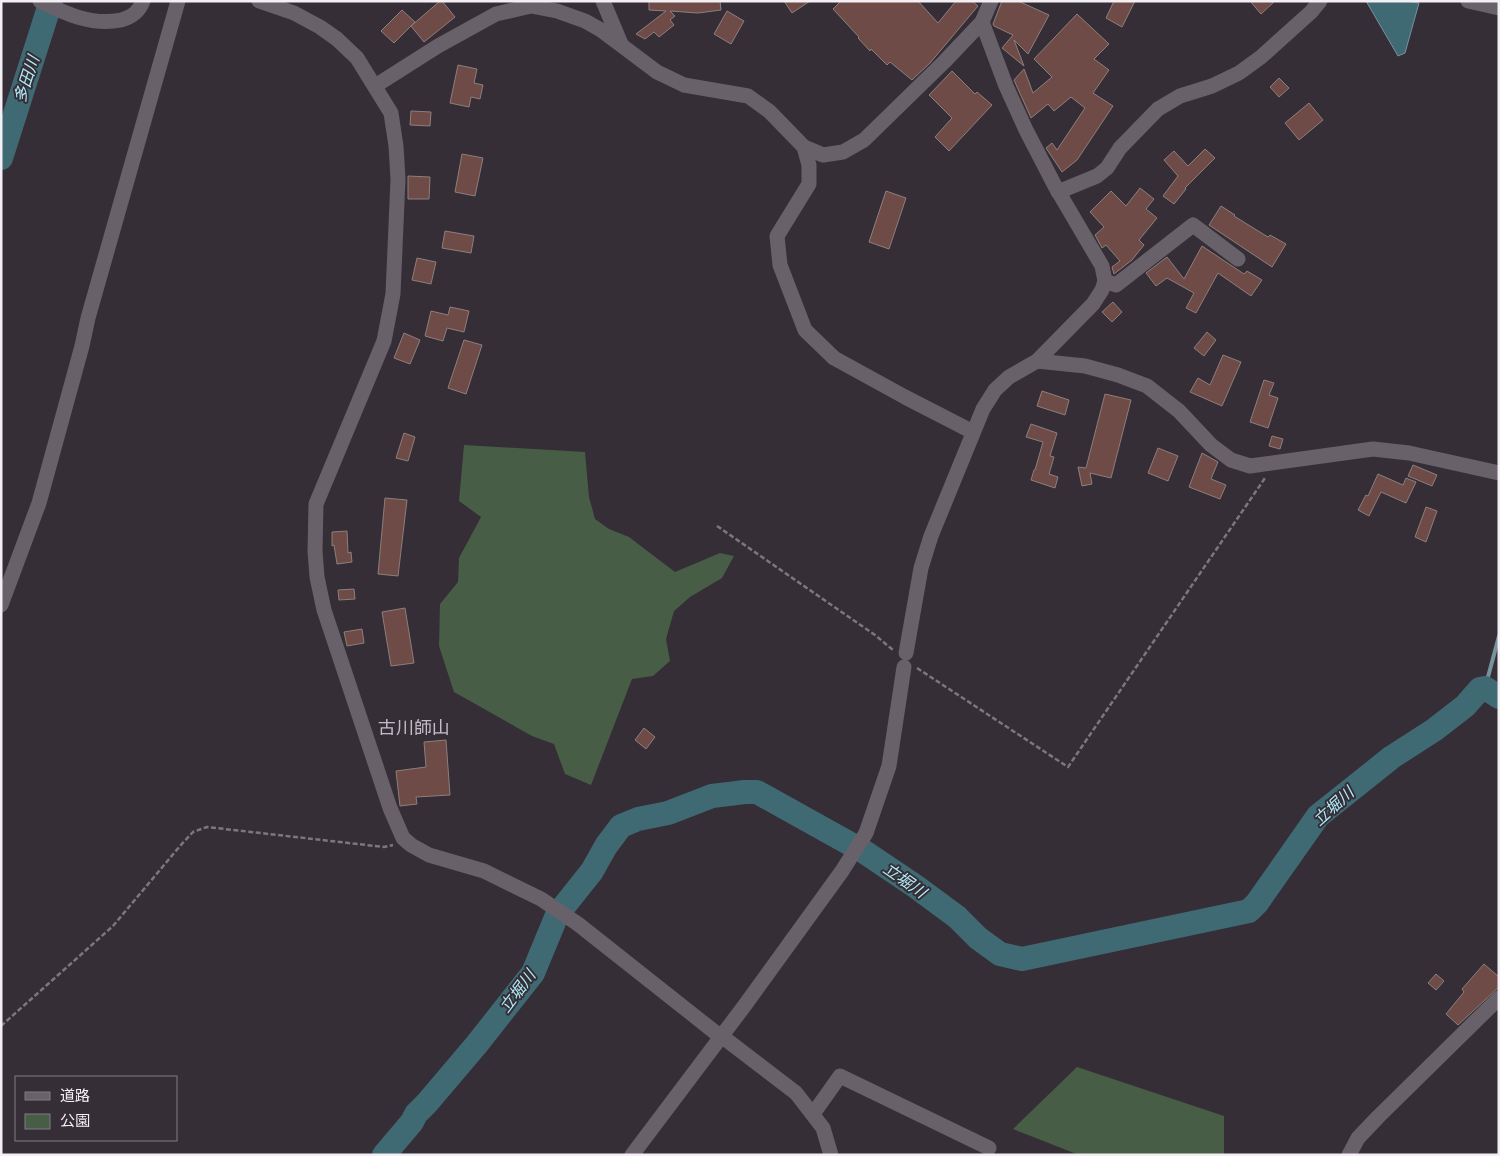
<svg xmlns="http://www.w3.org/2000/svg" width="1500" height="1156" font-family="Ubuntu,'Noto Sans JP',sans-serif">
	<rect width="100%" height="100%" fill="#352e36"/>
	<g fill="#475d46">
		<path d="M464,445L585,452L589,497L595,519L609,529L629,537L675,572L720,553L734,556L722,578L690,597L674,611L666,639L670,661L653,676L632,679L591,785L565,774L554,744L532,736L454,692L439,646L440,604L458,582L459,558L481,517L459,501Z"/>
		<path d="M1077,1067L1224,1116V1155H1079L1013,1129Z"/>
	</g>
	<path fill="#406a73" stroke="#76929a" d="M1366,1H1408L1419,3L1405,53L1398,56Z"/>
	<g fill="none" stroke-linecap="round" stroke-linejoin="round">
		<path stroke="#76929a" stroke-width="4" d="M1485,688L1499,636"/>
		<g stroke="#406a73" stroke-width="24">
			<path d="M1,158L51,1"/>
			<path d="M384,1155L412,1122L416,1114L427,1103L477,1044L533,973L557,915L592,871L606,846L621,826L638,819L668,813L712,796L745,792H757L863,851L915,886L957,917L978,938L1000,954L1022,959L1249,911L1257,903L1318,816L1392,757L1434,730L1465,706L1480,689L1485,688L1499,697"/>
		</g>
	</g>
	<g fill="#6e4b46" stroke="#8d7f7d">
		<path d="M440,1H442L455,17L424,42L411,26L394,43L381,31L402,10L415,22L411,26Z"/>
		<path d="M649,1H720L721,10L698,13L670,11L675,16L670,20L674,25L659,37L654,32L645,39L636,34L666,11L649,10Z"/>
		<path d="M784,1H810L792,13Z"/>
		<path d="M841,1H918L938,23L956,1H972L978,6L930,63L912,80L890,62L887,65L871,49L870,51L858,38L859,37L833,9Z"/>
		<path d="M1002,1H1018L1049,15L1028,54L1014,40L1024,66L1002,48L1013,35L994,26L993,24Z"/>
		<path d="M1114,1H1135L1122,27L1106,18Z"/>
		<path d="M1250,1H1275L1261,14Z"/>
		<path d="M727,11L744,21L731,44L714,34Z"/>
		<path d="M1077,14L1109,44L1094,59L1109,70L1093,93L1113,106L1077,160L1062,172L1046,148L1052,143L1057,150L1085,108L1071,97L1054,111L1048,104L1031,118L1014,80L1024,69L1033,93L1052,77L1034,59Z"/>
		<path d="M458,65L477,69L474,83L483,85L480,99L471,97L469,107L450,103Z"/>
		<path d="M952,71L975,94L977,92L992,105L949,151L935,137L952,118L929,95Z"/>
		<path d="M1279,78L1289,88L1279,97L1270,87Z"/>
		<path d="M1309,103L1323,120L1299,140L1285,123Z"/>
		<path d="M411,111L431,112L430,126L410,125Z"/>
		<path d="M1205,149L1215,158L1185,188L1186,189L1174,204L1163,196L1178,176L1164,160L1174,151L1188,166Z"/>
		<path d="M462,154L483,158L475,196L455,192Z"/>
		<path d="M408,176L430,177L429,199H408Z"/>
		<path d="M1140,188L1154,199L1146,209L1157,218L1139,240L1144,245L1132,260L1114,274L1112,267L1120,261L1106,245L1102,248L1095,235L1104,227L1090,212L1111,191L1126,206Z"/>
		<path d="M886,191L906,198L889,249L869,242Z"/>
		<path d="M1221,206L1235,215L1234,216L1268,237L1270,235L1286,244L1272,267L1209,225Z"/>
		<path d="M445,231L474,236L471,253L442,248Z"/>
		<path d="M1202,246L1244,274L1247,271L1262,280L1251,296L1218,273L1196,313L1186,308L1194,293L1167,278L1156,286L1146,273L1167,257L1184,279Z"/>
		<path d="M417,258L436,262L431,284L412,280Z"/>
		<path d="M1113,302L1122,312L1112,322L1102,312Z"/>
		<path d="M450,307L469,311L464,332L447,328L443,341L425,336L431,311L448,315Z"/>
		<path d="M1207,332L1216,340L1204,356L1194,348Z"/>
		<path d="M404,333L420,340L410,364L394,358Z"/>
		<path d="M464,340L482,345L466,394L448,388Z"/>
		<path d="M1223,355L1241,362L1222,406L1190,392L1198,378L1210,385Z"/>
		<path d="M1264,380L1274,383L1269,395L1278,398L1268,428L1250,422Z"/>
		<path d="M1042,391L1069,400L1065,415L1037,406Z"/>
		<path d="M1105,394L1131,400L1111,478L1090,473L1092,484L1082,486L1078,467L1086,468Z"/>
		<path d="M1031,424L1057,433L1050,456L1054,457L1049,474L1058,477L1055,488L1031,480L1034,470H1035L1043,442L1026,437Z"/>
		<path d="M404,433L415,437L408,461L396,458Z"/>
		<path d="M1272,436L1283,439L1280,449L1269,446Z"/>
		<path d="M1158,448L1178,456L1168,481L1148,473Z"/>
		<path d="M1202,453L1218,462L1211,479L1226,485L1220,499L1189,487Z"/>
		<path d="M1413,465L1437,475L1432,486L1408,476Z"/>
		<path d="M1378,474L1403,485L1406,478L1416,482L1406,503L1381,492L1369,516L1358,510L1366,495L1368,496Z"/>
		<path d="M385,498L407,500L398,576L378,574Z"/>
		<path d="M1426,507L1437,511L1426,542L1415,537Z"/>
		<path d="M347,531L348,553L351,552L352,562L337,564L334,545L332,546V532Z"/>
		<path d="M354,589L355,599L339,600L338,590Z"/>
		<path d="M405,608L414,663L391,666L382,612Z"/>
		<path d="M362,629L364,643L347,646L344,632Z"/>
		<path d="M644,728L655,737L646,749L635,740Z"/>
		<path d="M446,740L450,795L416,797L417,804L400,806L396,771L426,767L424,742Z"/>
		<path d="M1484,964L1499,977V987L1458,1025L1446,1014L1464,992L1462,989Z"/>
		<path d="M1436,974L1444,981L1436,990L1428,983Z"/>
	</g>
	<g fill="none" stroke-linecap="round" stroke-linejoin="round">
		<g stroke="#7c767d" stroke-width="2.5" stroke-dasharray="5 2.5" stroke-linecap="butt">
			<path d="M717,526L875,635L893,650"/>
			<path d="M917,668L1068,767L1265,478"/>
			<path d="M1,1026L113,926L180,846L193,832L207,827L384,847L393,845"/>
		</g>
		<g stroke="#68616a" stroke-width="15">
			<path d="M40,1C66,14 92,26 121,20C132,17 139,12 143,1"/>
			<path d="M259,1L294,13L320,27L337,39L357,58L391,113L396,146L398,179L393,294L384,341L316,504L315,551L317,577L324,610L390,808L403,838L411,845L429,855L484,871L541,899L578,924L721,1037L728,1041L796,1093L823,1128L831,1155"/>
			<path d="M603,1L621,44"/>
			<path d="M1468,1L1499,8"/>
			<path d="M375,86L438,46L496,14L531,6L557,11L585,21L601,30L657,72L684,85L748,96L769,111L804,147L823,155L843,152L864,140L944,62L982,22L991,1"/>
			<path d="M804,147L809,165V184L777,236L780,265L805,330L834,358L905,397L973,432"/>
			<path d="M1058,192L1097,176L1107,168L1120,148L1158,109L1180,96L1212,86L1239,73L1261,57L1311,12L1320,1"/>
			<path d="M1105,281L1116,285L1193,225L1238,259"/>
			<path d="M1037,361L1085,366L1118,375L1147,386L1179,411L1211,445L1231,460L1250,466L1373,449L1409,453L1499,473"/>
			<path d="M1,605L39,503L82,346L88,318L178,1"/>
			<path d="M906,653L921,568L931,536L983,409L995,390L1009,377L1037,361L1093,304L1102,290L1105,281L1102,266L1055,186L1026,130L1006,86L982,22"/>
			<path d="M813,1114L840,1076L989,1148"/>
			<path d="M632,1155L745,1005L842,871L866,833L889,766L904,667"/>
			<path d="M1349,1155L1358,1138L1378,1117L1499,998"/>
		</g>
	</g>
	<g text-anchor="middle" stroke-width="4" stroke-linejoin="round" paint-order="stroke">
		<g font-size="16" font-style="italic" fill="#b1edfa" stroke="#352e36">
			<text transform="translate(26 79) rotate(-72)" y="6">多田川</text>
			<text transform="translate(1333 806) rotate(-42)" y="6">立堀川</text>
			<text transform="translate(905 880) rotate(35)" y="6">立堀川</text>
			<text transform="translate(517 991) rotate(-53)" y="6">立堀川</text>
		</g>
		<g font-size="18" fill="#c4bcc6" stroke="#352e36">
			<text x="414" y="734">古川師山</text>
		</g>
	</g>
	<rect width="1500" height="1156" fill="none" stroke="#f4eff5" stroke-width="5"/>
	<rect x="15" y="1076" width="162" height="65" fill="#352e36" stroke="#817b82"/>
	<rect x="25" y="1092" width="25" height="8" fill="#68616a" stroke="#817b82"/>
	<text x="60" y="1101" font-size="15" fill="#f4eff5">道路</text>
	<rect x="25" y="1114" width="25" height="15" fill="#475d46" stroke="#817b82"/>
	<text x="60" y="1126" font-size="15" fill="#f4eff5">公園</text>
</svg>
